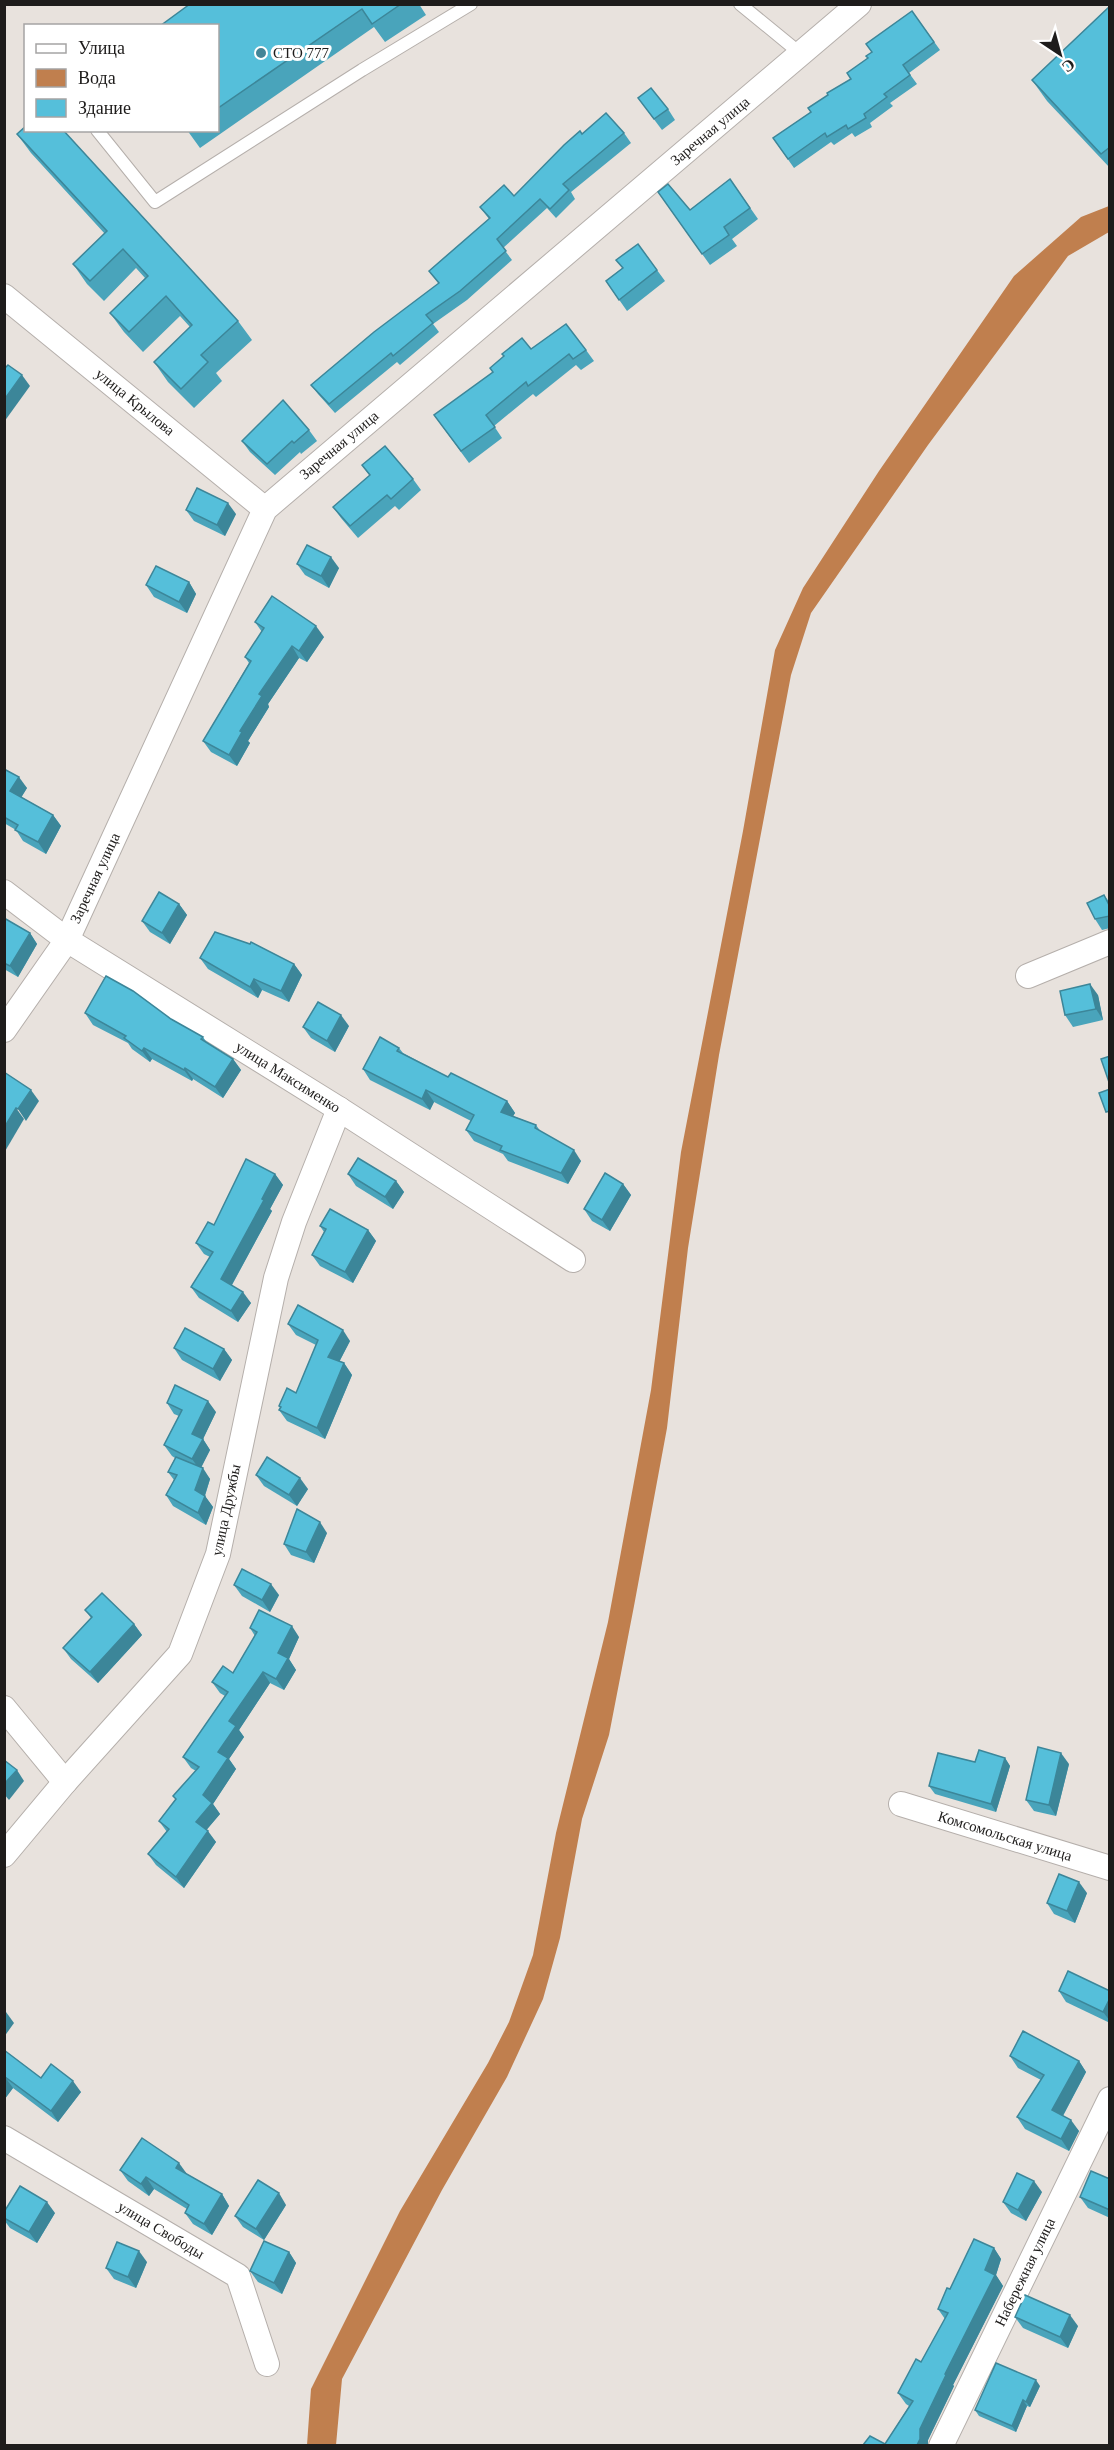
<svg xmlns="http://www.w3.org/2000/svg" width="1114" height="2450" font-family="Georgia,serif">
	<rect width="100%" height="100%" fill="#e8e2dd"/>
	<path fill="#c07f4e" d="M1109,206V232L1068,256L928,445L811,613L791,675L719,1055L688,1248L667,1428L634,1606L609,1735L582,1819L560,1938L543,1999L507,2077L442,2190L342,2379L336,2445H307L311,2389L400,2211L488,2063L509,2022L533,1955L556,1833L608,1622L651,1390L681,1152L743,831L775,650L803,588L879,471L1014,276L1081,217Z"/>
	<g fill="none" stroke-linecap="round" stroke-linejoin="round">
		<g stroke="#b5afab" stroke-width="14">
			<g id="service">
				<path d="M740,4L801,54"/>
				<path d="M97,130L155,202L362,70L471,4"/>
			</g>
		</g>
		<g stroke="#b5afab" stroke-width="26">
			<g id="minor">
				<path d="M4,296L265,509"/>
				<path d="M4,892L67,940L339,1109L573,1260"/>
				<path d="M1028,976L1110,942"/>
				<path d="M4,1030L67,940L265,509L859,4"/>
				<path d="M4,1708L65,1782"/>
				<path d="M901,1804L1110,1868"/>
				<path d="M4,1855L65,1782L180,1654L218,1554L276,1278L294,1222L339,1109"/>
				<path d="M4,2138L238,2276L267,2364"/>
				<path d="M941,2446L1110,2099"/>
			</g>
		</g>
		<use href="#service" stroke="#fff" stroke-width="12"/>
		<use href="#minor" stroke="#fff" stroke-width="24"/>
	</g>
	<g fill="#49a4bb">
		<path d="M190,4H419L426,15L385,42L374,27L200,148L187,130H218V26Z"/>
		<path d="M1110,6V168L1047,101L1032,80Z"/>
		<path d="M912,11L940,50L909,73L917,84L890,103L893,106L870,123L872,127L855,137L852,133L834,145L831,142L794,168L773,138L811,112L851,79L868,58L872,52Z"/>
		<path d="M638,98L668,109L675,120L662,130Z"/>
		<path d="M624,133L631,143L571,192L575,199L556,218L547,208L503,248L512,260L467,300L433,324L439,332L400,365L397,362L335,413L318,394L311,385L439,284L429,271L489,219L480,207L514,196L582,134Z"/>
		<path d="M17,134L238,321L252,340L216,373L222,381L194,408L168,382L154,362L190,327L180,316L143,352L124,332L110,313L145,278L136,268L104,301L87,284L73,264L105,234L31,153Z"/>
		<path d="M730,179L758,219L732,239L737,246L710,265L658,192L690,210Z"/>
		<path d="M638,244L665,281L627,311L606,281L622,268Z"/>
		<path d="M531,349L586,350L594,361L581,370L576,365L536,397L533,394L494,426L502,438L469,463L434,415Z"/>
		<path d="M309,430L317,441L301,454L300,452L275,475L250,452L242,441Z"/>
		<path d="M362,465L413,479L421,490L399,510L395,506L358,538L341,518L333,507L370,476Z"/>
		<path d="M186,510L236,514L225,536L194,521Z"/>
		<path d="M297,564L339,568L329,588L305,575Z"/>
		<path d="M189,582L196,594L187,613L154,597L146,585Z"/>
		<path d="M255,622L324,637L307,662L299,658L268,704L269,707L248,741L250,743L237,766L211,752L203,741L249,663L245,657L262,632Z"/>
		<path d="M4,769L27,788L21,797L53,815L61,826L46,854L23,841L16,830L4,823Z"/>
		<path d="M1104,895L1110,903V928L1102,930L1095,919Z"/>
		<path d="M179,904L187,915L170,944L150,932L142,921Z"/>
		<path d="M4,918L30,933L37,944L18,977L4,969Z"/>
		<path d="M250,944L294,964L302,975L289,1002L262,990L258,998L208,969L200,958Z"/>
		<path d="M1098,995L1103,1020L1073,1027L1065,1015Z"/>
		<path d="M85,1013L171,1019L203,1037L207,1043L233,1059L241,1070L223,1098L193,1079L192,1081L152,1059L150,1062L132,1049L128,1043L93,1025Z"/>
		<path d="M349,1026L335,1052L311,1038L303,1027Z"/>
		<path d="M399,1048L403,1053L448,1077L507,1101L515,1113L513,1116L536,1125L541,1132L581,1161L568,1184L508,1161L503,1154L474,1141L466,1130L471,1121L434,1102L430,1110L370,1080L363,1069Z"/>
		<path d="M275,1174L283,1185L270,1209L272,1211L232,1285L251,1303L238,1322L199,1298L191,1287L210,1257L204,1254L196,1243L214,1225Z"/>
		<path d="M348,1174L396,1181L404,1192L393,1209L356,1186Z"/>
		<path d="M623,1184L631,1195L610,1231L592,1221L584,1209Z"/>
		<path d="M320,1226L368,1230L376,1241L353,1283L320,1266L312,1255L324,1232Z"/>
		<path d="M288,1324L350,1341L339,1362L344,1363L352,1375L325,1439L287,1421L279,1410L280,1408L279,1406L296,1393L316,1345L296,1335Z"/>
		<path d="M174,1348L224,1349L232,1360L220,1381L182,1360Z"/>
		<path d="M167,1403L216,1412L203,1439L210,1450L201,1467L210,1479L205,1496L213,1507L206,1525L173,1506L166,1495L174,1480L168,1472L175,1458L172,1456L164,1445L179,1416L174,1414Z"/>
		<path d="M256,1475L308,1489L297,1506L264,1486Z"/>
		<path d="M327,1533L314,1563L291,1555L284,1544Z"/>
		<path d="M234,1585L279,1595L270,1612L242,1596Z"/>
		<path d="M85,1610L134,1624L142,1635L98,1683L71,1659L63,1648L91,1618Z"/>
		<path d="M250,1628L299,1637L289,1659L296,1670L284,1690L270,1683L239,1730L244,1737L229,1759L236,1769L213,1804L220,1814L206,1830L216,1842L184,1888L156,1865L148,1854L167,1832L159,1821L176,1799L173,1796L196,1771L191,1768L183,1757L225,1696L220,1693L212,1682L233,1673L255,1636Z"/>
		<path d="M1005,1758L1010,1766L996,1812L935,1794L929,1786L975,1762Z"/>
		<path d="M1069,1764L1056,1816L1034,1811L1026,1800Z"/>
		<path d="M1087,1893L1075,1923L1054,1914L1047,1903Z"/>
		<path d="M1059,1991H1110V2023L1066,2002Z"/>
		<path d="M4,2050L41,2078L81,2092L58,2122L13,2088L4,2100Z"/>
		<path d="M1010,2056L1079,2061L1086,2072L1063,2116L1079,2131L1069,2151L1025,2129L1017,2117L1041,2080L1018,2068Z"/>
		<path d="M120,2170L187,2174L222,2194L229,2206L212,2235L193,2224L185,2213L187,2209L154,2189L149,2196L128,2181Z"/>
		<path d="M1110,2179V2218L1088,2208L1080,2197Z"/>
		<path d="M1042,2192L1026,2221L1011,2213L1003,2202Z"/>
		<path d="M286,2205L264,2240L243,2227L235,2216Z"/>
		<path d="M4,2212L55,2213L37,2243L10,2228L4,2220Z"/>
		<path d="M994,2248L1001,2259L996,2275L1003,2286L953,2385L954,2386L928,2440L885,2444L909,2406L906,2404L898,2393L921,2362L945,2319L938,2309L950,2289Z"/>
		<path d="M289,2252L296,2263L282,2294L258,2282L250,2271Z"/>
		<path d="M147,2262L136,2288L114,2279L106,2268Z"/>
		<path d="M1015,2317L1078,2326L1068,2348L1023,2328Z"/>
		<path d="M1040,2386L1030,2407L1027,2406L1016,2432L979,2416L975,2410Z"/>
	</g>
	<g fill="#3c8699">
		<path d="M22,375L30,386L4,422V400Z"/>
		<path d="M228,503L236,514L225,536L217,525Z"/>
		<path d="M331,557L339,568L329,588L321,576Z"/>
		<path d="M189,582L196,594L187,613L179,602Z"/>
		<path d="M316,626L324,637L307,662L299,651Z"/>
		<path d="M292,646L299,658L268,704L269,707L248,741L250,743L237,766L229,755L240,731L259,694Z"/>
		<path d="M19,777L27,788L18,803L10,791Z"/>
		<path d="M53,815L61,826L46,854L38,842Z"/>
		<path d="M179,904L187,915L170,944L162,933Z"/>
		<path d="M30,933L37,944L18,977L10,966Z"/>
		<path d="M294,964L302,975L289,1002L281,991Z"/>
		<path d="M254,979L262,990L258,998L250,987Z"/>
		<path d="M1090,984L1098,995L1103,1020L1096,1009Z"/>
		<path d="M341,1015L349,1026L335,1052L327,1041Z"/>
		<path d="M144,1048L152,1059L150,1062L142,1051Z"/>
		<path d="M233,1059L241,1070L223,1098L215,1087Z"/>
		<path d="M185,1068L193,1079L192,1081L184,1070Z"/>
		<path d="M31,1090L39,1101L26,1121L18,1109Z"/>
		<path d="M426,1090L434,1102L430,1110L422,1099Z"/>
		<path d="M507,1101L515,1113L509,1123L501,1112Z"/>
		<path d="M16,1108L24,1119L4,1153V1128Z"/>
		<path d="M574,1150L581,1161L568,1184L561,1173Z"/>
		<path d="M275,1174L283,1185L270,1209L272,1211L229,1290L221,1279Z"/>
		<path d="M396,1181L404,1192L393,1209L385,1197Z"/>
		<path d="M623,1184L631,1195L610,1231L602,1220Z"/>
		<path d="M368,1230L376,1241L353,1283L345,1272Z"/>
		<path d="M243,1292L251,1303L238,1322L231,1311Z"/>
		<path d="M343,1330L350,1341L336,1368L328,1357Z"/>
		<path d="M224,1349L232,1360L220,1381L213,1369Z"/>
		<path d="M344,1363L352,1375L325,1439L317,1428Z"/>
		<path d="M208,1401L216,1412L203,1439L210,1450L200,1470L192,1459V1434Z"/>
		<path d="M203,1468L210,1479L203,1501L195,1490Z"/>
		<path d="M300,1478L308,1489L297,1506L289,1495Z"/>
		<path d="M205,1496L213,1507L206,1525L198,1513Z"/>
		<path d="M320,1522L327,1533L314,1563L306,1552Z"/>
		<path d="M271,1584L279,1595L270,1612L262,1600Z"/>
		<path d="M134,1624L142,1635L98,1683L90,1672Z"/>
		<path d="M292,1626L299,1637L289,1659L296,1670L284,1690L276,1679L278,1653Z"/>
		<path d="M263,1672L270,1683L239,1730L244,1737L229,1759L236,1769L213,1804L220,1814L204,1833L196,1822L203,1795L229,1721Z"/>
		<path d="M1061,1753L1069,1764L1056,1816L1049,1805Z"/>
		<path d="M1005,1758L1010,1766L996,1812L991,1804Z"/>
		<path d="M17,1770L24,1781L9,1800L4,1794V1784Z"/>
		<path d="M208,1831L216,1842L184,1888L176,1877Z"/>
		<path d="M1079,1882L1087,1893L1075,1923L1067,1911Z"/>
		<path d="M1110,1998V2021L1103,2012Z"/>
		<path d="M6,2012L14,2023L4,2037V2015Z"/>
		<path d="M1079,2061L1086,2072L1060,2121L1052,2110Z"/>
		<path d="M5,2077L13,2088L4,2100V2078Z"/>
		<path d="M73,2081L81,2092L58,2122L51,2111Z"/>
		<path d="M1071,2120L1079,2131L1069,2151L1061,2139Z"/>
		<path d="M179,2163L187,2174L176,2168Z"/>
		<path d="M146,2177L154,2189L149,2196L141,2184Z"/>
		<path d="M1034,2181L1042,2192L1026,2221L1018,2210Z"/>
		<path d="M279,2193L286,2205L264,2240L256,2229Z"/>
		<path d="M222,2194L229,2206L212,2235L204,2224Z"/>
		<path d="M47,2202L55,2213L37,2243L29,2232Z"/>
		<path d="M994,2248L1001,2259L996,2275L1003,2286L953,2385L954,2386L928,2440V2445H917L920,2429L945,2374Z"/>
		<path d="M139,2251L147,2262L136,2288L128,2277Z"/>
		<path d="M289,2252L296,2263L282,2294L274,2283Z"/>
		<path d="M1070,2315L1078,2326L1068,2348L1060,2337Z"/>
		<path d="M1036,2380L1040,2386L1030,2407L1026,2402Z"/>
		<path d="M1023,2400L1027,2406L1016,2432L1012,2426Z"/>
	</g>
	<g fill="#55bfda" stroke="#3c8699" stroke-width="1.5">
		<path d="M190,4H401L372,24L362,9L218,108V26H160Z"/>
		<path d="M1110,6V147L1101,154L1032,80Z"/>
		<path d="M912,11L934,42L903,65L910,75L884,94L887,97L864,114L866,118L848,129L846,125L827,137L825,133L788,159L773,138L811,112L808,108L828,95L827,93L851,79L847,73L868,58L866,56L872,52L866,44Z"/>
		<path d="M651,88L668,109L654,119L638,98Z"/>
		<path d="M606,113L624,133L563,184L569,190L550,209L540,199L497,239L506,251L460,291L426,315L433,323L393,356L391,353L329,404L311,385L374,332L439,283L429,271L490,218L480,207L504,185L514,196L564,145L580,131L582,134Z"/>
		<path d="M26,126V130H63L238,321L201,355L208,362L181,389L154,362L192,325L166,296L129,332L110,313L148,276L123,249L90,281L73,264L107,231L17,134Z"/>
		<path d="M730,179L750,208L724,227L729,235L702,254L658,192L668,184L690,210Z"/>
		<path d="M638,244L657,270L619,300L606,281L623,268L616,260Z"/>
		<path d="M566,324L586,350L573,359L569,354L528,386L526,382L486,415L495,427L461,451L434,415L493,372L490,368L504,356L502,354L522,338L531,349Z"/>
		<path d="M8,365L22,375L4,400V369Z"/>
		<path d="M283,400L309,430L294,443L292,441L267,464L242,441Z"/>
		<path d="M385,446L413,479L391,499L387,495L350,526L333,507L370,475L362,465Z"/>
		<path d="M197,488L228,503L217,525L186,510Z"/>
		<path d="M307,545L331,557L321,576L297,564Z"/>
		<path d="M156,566L189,582L179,602L146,585Z"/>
		<path d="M272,596L316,626L299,651L292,646L259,694L262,696L240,731L242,732L229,755L203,741L251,661L245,657L264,628L255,622Z"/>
		<path d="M4,769L19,777L10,791L53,815L38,842L15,830L18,825L4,817Z"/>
		<path d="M159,892L179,904L162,933L142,921Z"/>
		<path d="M1104,895L1110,907V916L1095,919L1087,903Z"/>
		<path d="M4,918L30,933L10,966L4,963Z"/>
		<path d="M215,932L250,944L251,942L294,964L281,991L254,979L250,987L200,958Z"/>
		<path d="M106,976L133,991L171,1019L203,1037L201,1039L233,1059L215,1087L185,1068L184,1070L144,1048L142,1051L124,1038L126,1036L85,1013Z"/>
		<path d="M1090,984L1096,1009L1065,1015L1060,991Z"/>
		<path d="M318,1002L341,1015L327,1041L303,1027Z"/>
		<path d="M380,1037L399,1048L397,1051L448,1077L451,1073L507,1101L501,1112L536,1125L535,1128L574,1150L561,1173L500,1150L502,1146L466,1130L474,1115L426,1090L422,1099L363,1069Z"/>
		<path d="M1110,1056V1085L1101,1059Z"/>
		<path d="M4,1072L31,1090L18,1109L16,1108L4,1128Z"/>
		<path d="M1110,1089V1111L1106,1112L1099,1093Z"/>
		<path d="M358,1158L396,1181L385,1197L348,1174Z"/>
		<path d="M246,1159L275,1174L262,1199L264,1200L221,1279L243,1292L231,1311L191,1287L213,1252L196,1243L208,1222L214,1225Z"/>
		<path d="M605,1173L623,1184L602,1220L584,1209Z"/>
		<path d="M330,1209L368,1230L345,1272L312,1255L326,1229L320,1226Z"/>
		<path d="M298,1305L343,1330L328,1357L344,1363L317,1428L279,1410L281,1407L279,1406L287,1388L296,1393L318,1340L288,1324Z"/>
		<path d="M185,1328L224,1349L213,1369L174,1348Z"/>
		<path d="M175,1385L208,1401L192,1434L203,1439L192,1459L164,1445L182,1410L167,1403Z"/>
		<path d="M176,1457L203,1468L195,1490L205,1496L198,1513L166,1495L177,1475L168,1472Z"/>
		<path d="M267,1457L300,1478L289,1495L256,1475Z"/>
		<path d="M297,1509L320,1522L306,1552L284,1544Z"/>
		<path d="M242,1569L271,1584L262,1600L234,1585Z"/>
		<path d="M102,1593L134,1624L90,1672L63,1648L92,1617L85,1610Z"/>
		<path d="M259,1610L292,1626L278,1653L288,1658L276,1679L263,1672L229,1721L236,1726L218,1752L228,1758L203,1795L212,1803L196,1822L208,1831L176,1877L148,1854L169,1829L159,1821L176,1799L173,1796L199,1767L183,1757L228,1692L212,1682L223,1666L233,1673L257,1632L250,1628Z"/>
		<path d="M1038,1747L1061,1753L1049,1805L1026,1800Z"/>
		<path d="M979,1750L1005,1758L991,1804L929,1786L938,1753L975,1762Z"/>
		<path d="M4,1760L17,1770L4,1784Z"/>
		<path d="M1059,1874L1079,1882L1067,1911L1047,1903Z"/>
		<path d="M1068,1971L1110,1991V1998L1103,2012L1059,1991Z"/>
		<path d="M1023,2031L1079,2061L1052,2110L1071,2120L1061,2139L1017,2117L1044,2075L1010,2056Z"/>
		<path d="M4,2050L41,2078L51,2064L73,2081L51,2111L5,2077L4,2078Z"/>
		<path d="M142,2138L179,2163L176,2168L222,2194L204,2224L185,2213L189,2205L146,2177L141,2184L120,2170Z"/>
		<path d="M1091,2171L1110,2179V2210L1080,2197Z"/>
		<path d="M1017,2173L1034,2181L1018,2210L1003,2202Z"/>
		<path d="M258,2180L279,2193L256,2229L235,2216Z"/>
		<path d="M20,2186L47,2202L29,2232L4,2218V2212Z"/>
		<path d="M974,2239L994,2248L985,2270L995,2275L945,2374L946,2375L920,2429V2439L917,2445H863L870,2436L885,2444L913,2401L898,2393L916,2359L921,2362L948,2313L938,2309L947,2288L950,2289Z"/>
		<path d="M264,2241L289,2252L274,2283L250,2271Z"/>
		<path d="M117,2242L139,2251L128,2277L106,2268Z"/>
		<path d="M1025,2295L1070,2315L1060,2337L1015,2317Z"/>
		<path d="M996,2363L1036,2380L1026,2402L1023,2400L1012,2426L975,2410Z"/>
	</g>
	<circle fill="#448597" stroke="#fff" stroke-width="2" cx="261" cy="53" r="6"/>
	<g text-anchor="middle" stroke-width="6" stroke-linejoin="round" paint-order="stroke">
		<g font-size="15" fill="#1e1c1b" stroke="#fff" text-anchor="start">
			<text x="273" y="58">СТО 777</text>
		</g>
		<g font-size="15" fill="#1e1c1b" stroke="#fff">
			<text transform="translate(710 131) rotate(-40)" y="5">Заречная улица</text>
			<text transform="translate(135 402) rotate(39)" y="5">улица Крылова</text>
			<text transform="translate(339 445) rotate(-40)" y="5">Заречная улица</text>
			<text transform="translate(95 878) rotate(-65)" y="5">Заречная улица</text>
			<text transform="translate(288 1077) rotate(32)" y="5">улица Максименко</text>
			<text transform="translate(226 1510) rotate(-78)" y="5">улица Дружбы</text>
			<text transform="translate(1005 1836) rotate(17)" y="5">Комсомольская улица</text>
			<text transform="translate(161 2230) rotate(31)" y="5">улица Свободы</text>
			<text transform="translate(1025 2272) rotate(-64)" y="5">Набережная улица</text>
		</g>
	</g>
	<rect width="1114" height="2450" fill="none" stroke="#1e1c1b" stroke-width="12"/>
	<rect x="24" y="24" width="195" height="108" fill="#ffffff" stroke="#a5a4a4" stroke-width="1.5"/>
	<rect x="36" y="44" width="30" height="9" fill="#ffffff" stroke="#a5a4a4" stroke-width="1.5"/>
	<text x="78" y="54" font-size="18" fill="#1e1c1b">Улица</text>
	<rect x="36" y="69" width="30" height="18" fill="#c07f4e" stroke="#a5a4a4" stroke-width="1.5"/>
	<text x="78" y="84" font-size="18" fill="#1e1c1b">Вода</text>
	<rect x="36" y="99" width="30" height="18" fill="#55bfda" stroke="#a5a4a4" stroke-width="1.5"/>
	<text x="78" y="114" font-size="18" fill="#1e1c1b">Здание</text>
	<g transform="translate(1060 54) rotate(144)" stroke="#ffffff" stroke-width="4.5" paint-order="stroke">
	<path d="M0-4.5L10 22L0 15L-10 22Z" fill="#1e1c1b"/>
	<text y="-9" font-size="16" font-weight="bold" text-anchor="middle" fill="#1e1c1b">С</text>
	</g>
</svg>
